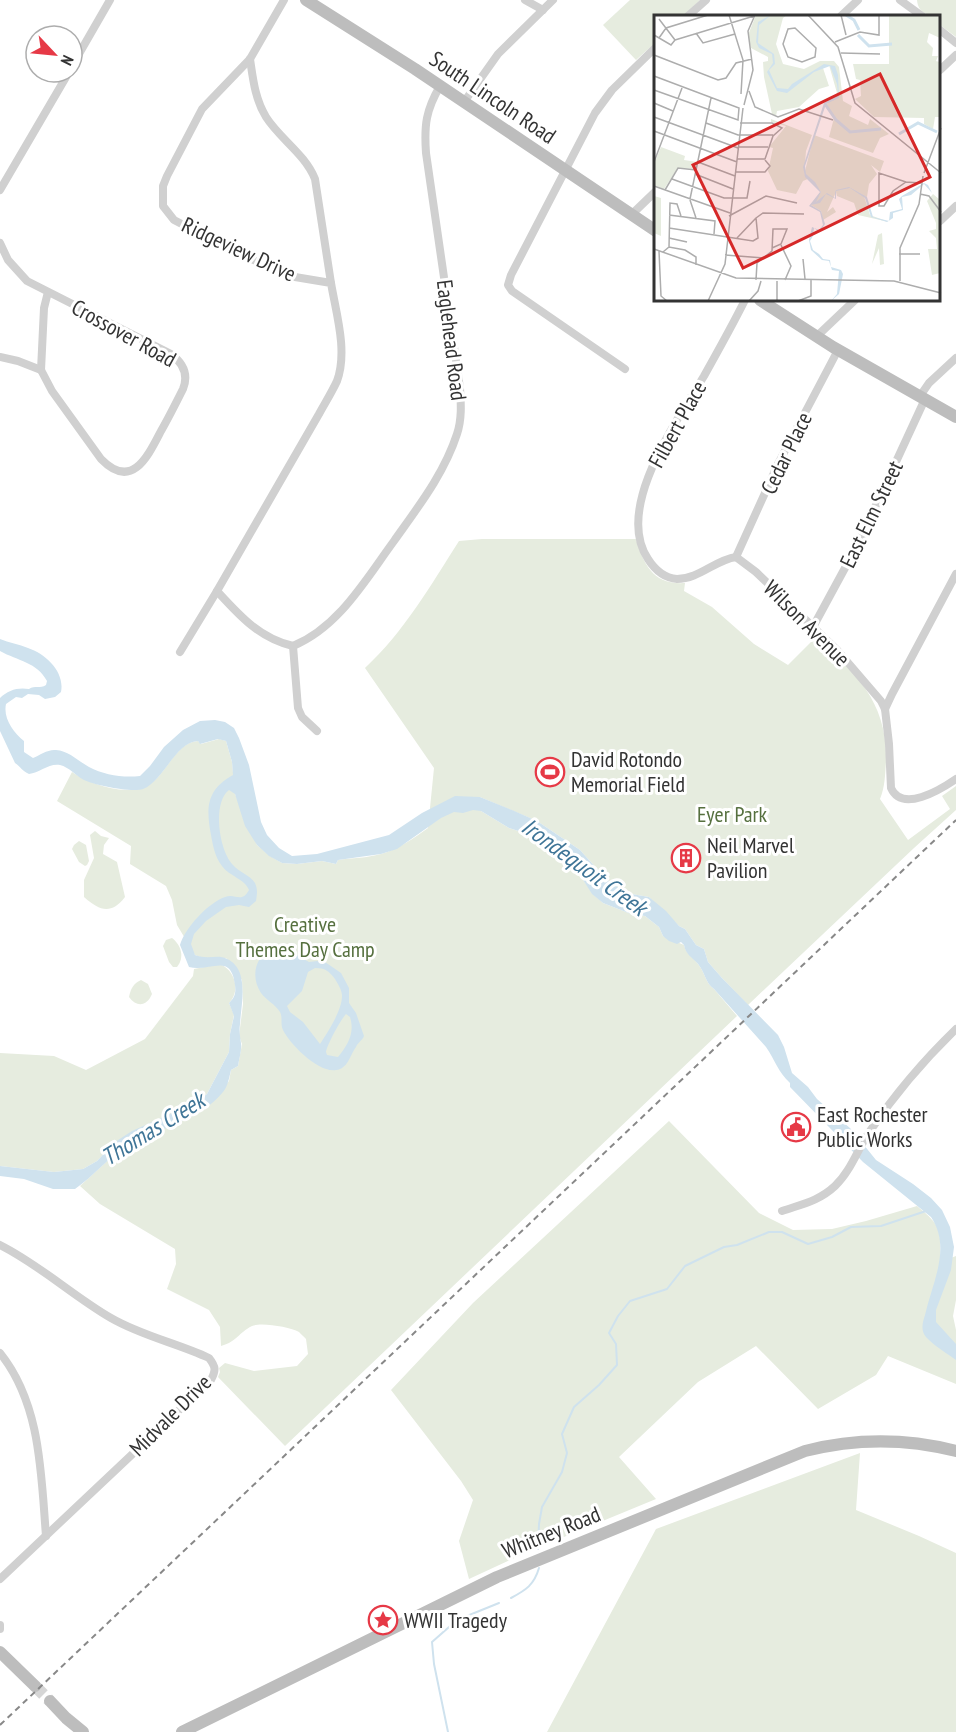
<svg xmlns="http://www.w3.org/2000/svg" width="956" height="1732" font-family="'PT Sans Narrow',sans-serif">
	<rect width="100%" height="100%" fill="#fff"/>
	<g fill="#e6ecdf">
		<path d="M630,0H700L683,16H656V42L636,60L603,25Z"/>
		<path d="M917,0H956V37L940,25V16C928,16 918,13 917,0Z"/>
		<path d="M482,539H636C644,565 653,585 685,583L684,591L712,607L754,644L788,665L818,635C856,675 888,702 886,762C885,775 885,787 880,799L908,840L950,809L942,796L956,786V810L914,848L748,1005L722,978L708,962L704,949L696,945L685,929L679,926L649,897L626,893L606,879L580,850L537,821L480,797L481,811L509,828L537,837L542,841L546,848L578,872L592,893L603,903L631,914L645,916L659,927L663,936L684,945C686,954 693,957 698,964C705,972 705,983 714,989L737,1016L285,1446L218,1377L220,1372L219,1368L225,1363L254,1371L297,1366L308,1354L306,1339C304,1337 301,1334 299,1332C290,1327 261,1322 252,1326C238,1333 238,1341 221,1346L220,1327L209,1310L167,1289L176,1264L175,1249L100,1204L80,1186L116,1153L129,1145L205,1109L229,1081L231,1070L238,1066L242,1044L239,1036L243,1004L242,980L226,958H203L195,955L177,925L172,900L166,886L130,864L131,846L57,801L72,772C93,786 132,799 154,781C168,769 178,742 198,741L201,744L219,739L226,741L232,762L235,794L257,845L270,856L282,863L297,864L322,861L336,864L338,860C352,858 367,858 381,854C398,849 413,839 428,828L434,768L365,668C404,632 431,585 459,541Z"/>
		<path d="M95,831L101,836L109,838L104,845L103,854L117,862L125,897C111,915 100,911 84,897V880L94,858L90,835Z"/>
		<path d="M79,841L86,845L89,861L87,865L85,866L79,862L72,849L74,845Z"/>
		<path d="M172,938C181,945 185,957 177,967H173L169,962L163,946L166,940Z"/>
		<path d="M220,964C235,970 241,991 229,1003L234,1015L230,1034L229,1052L207,1094L190,1105L115,1142L97,1161L83,1169L54,1172L0,1166V1053L54,1056L86,1070L145,1039L193,976L194,969Z"/>
		<path d="M141,980L148,984L152,994C147,1006 137,1008 129,997C131,988 133,984 141,980Z"/>
		<path d="M669,1121L759,1213L793,1230L832,1229L866,1221L917,1206C942,1226 941,1231 940,1262L956,1256V1300L953,1316L956,1330V1384L888,1356L876,1375L818,1409L756,1346L698,1382L619,1457L656,1499L525,1553L469,1579L459,1541L473,1500L461,1481L391,1390L473,1303Z"/>
		<path d="M860,1453L856,1510L919,1536L956,1553V1732H547L656,1529Z"/>
	</g>
	<g fill="#cfe2ee" fill-rule="evenodd">
		<path d="M0,639C9,643 19,644 28,648C46,654 65,672 61,692L55,697L45,699L39,695L28,694L22,698L16,697L6,704C3,718 13,732 24,741V752L33,758C40,755 48,749 56,750C69,751 78,761 89,767C104,775 123,778 140,776L150,766L164,747L183,730L200,721L215,720L225,722L234,728L239,738L249,765L261,822L267,835L279,848L292,856L317,854L389,835L422,813L455,796L480,797L512,810L537,821L580,850L606,879L626,893L649,897L666,911L679,926L685,929L696,945L704,949L708,962L722,978L778,1035L784,1047L792,1073L808,1087L817,1099L851,1129L876,1160L913,1184L931,1198L942,1210L950,1227L954,1247L951,1270L936,1310V1322L956,1344V1360C948,1354 928,1342 924,1334C921,1328 923,1321 925,1315C932,1283 952,1248 931,1217L863,1162L790,1087V1083C778,1072 775,1060 766,1047L714,989C705,983 705,972 698,964C692,957 686,955 684,945L681,942L677,944L669,941L663,936L659,927L645,916L631,914L603,903L592,894L578,872L546,848L542,841L537,837L509,828L481,811L473,810L463,813L454,812L441,818L397,849L381,854L338,860L336,864L322,861L297,864L282,863L269,856L257,845L245,826L235,794L229,790C212,803 219,851 233,865C239,872 250,875 255,883C258,890 257,894 256,901L249,907L239,905L226,907L206,921L194,934L191,944L195,955C208,960 218,954 227,959C250,969 241,1005 240,1024C239,1031 240,1036 241,1043C242,1050 239,1059 238,1066L231,1070C229,1078 228,1086 223,1092C202,1119 159,1128 130,1145C109,1156 94,1176 75,1189H53L24,1179L0,1176V1166L54,1172L83,1169L97,1161L115,1142L132,1131L190,1105L207,1094L229,1052L230,1034L234,1016L229,1003C235,997 236,993 235,985C231,951 209,973 189,967L180,945C185,928 208,903 225,897C236,893 241,904 249,890C245,879 229,876 222,866C215,857 213,846 211,835C206,808 206,790 233,775L232,762L226,741L218,739L200,744L198,741C175,742 164,781 143,789C132,793 94,785 84,780C76,776 69,767 60,765C49,763 39,773 29,774C22,771 21,767 15,763L0,731V698C8,690 18,687 29,689C35,685 40,689 46,685L47,681C37,662 18,661 0,651Z"/>
		<path d="M275,949L293,953L309,962L317,961L325,962L341,973L349,988V1003L356,1013L364,1036C362,1041 358,1042 356,1047C350,1055 348,1069 336,1070C318,1073 290,1044 283,1030C280,1024 283,1018 280,1012C275,1004 266,1000 261,993C250,976 255,954 275,949ZM315,968C325,968 329,971 335,979C338,984 342,990 342,996C342,1010 328,1032 320,1044L303,1022L290,1012L287,1006L302,991L308,972ZM346,1014L350,1017C355,1033 348,1045 338,1057L327,1055L326,1052C327,1045 341,1019 346,1014Z"/>
	</g>
	<g fill="none" stroke-linecap="round" stroke-linejoin="round">
		<g stroke="#cfe2ee" stroke-width="2">
			<path d="M538,1549L539,1524L542,1507L562,1472L567,1453L562,1434L574,1407L599,1385L617,1365L616,1344L609,1333L618,1316L630,1301L667,1289L685,1266L724,1247L737,1245L769,1232H782L808,1244L832,1237L851,1227L881,1226L926,1211"/>
			<path d="M511,1598C526,1590 534,1585 539,1568"/>
			<path d="M448,1732L434,1664L432,1642L457,1620L499,1603"/>
		</g>
		<path stroke="#d6d6d6" stroke-width="12" stroke-dasharray="12 6" stroke-linecap="butt" d="M35,1686L50,1701"/>
		<g stroke="#d0d0d0" stroke-width="8">
			<path d="M525,0L543,10"/>
			<path d="M900,0L922,16"/>
			<path d="M688,16L706,0"/>
			<path d="M841,16L858,0"/>
			<path d="M940,30L956,43"/>
			<path d="M250,59C253,79 255,99 266,117C280,139 305,154 315,179L331,283"/>
			<path d="M72,66L110,0"/>
			<path d="M940,70L956,55"/>
			<path d="M464,102L498,54L553,0"/>
			<path d="M0,190L69,72"/>
			<path d="M631,215L656,191"/>
			<path d="M940,221L956,206"/>
			<path d="M0,243L8,260L27,281L171,354C183,363 189,374 183,389C176,403 169,417 161,431C148,456 132,491 101,459L52,391L41,370L44,308L48,292"/>
			<path d="M745,300C732,326 718,351 704,376C677,421 614,508 648,559C655,570 664,578 677,579C699,579 715,560 736,557L756,572L838,651L881,701L885,709L889,744L891,788C902,813 940,790 956,779"/>
			<path d="M816,337L855,300"/>
			<path d="M0,357L18,361L41,370"/>
			<path d="M625,369L512,291L508,285L511,275L595,113L612,90L656,47"/>
			<path d="M920,396L929,383L956,358"/>
			<path d="M736,557L779,462L838,350"/>
			<path d="M217,591C239,615 259,638 293,646"/>
			<path d="M813,627L858,544L925,399"/>
			<path d="M293,646C339,627 366,579 394,541C418,507 444,474 457,434C462,419 461,404 460,388L426,153C424,125 426,110 440,86"/>
			<path d="M293,646L298,708L302,717L317,731"/>
			<path d="M180,652L217,591L319,414C325,403 332,392 337,381C348,351 336,313 331,283L295,277L279,272L226,247L174,220L163,206V186L167,176L202,109L250,59L284,0"/>
			<path d="M885,709L892,694L956,574"/>
			<path d="M782,1211C802,1204 819,1201 835,1186C851,1171 858,1148 870,1131C895,1094 924,1060 956,1029"/>
			<path d="M0,1245C40,1265 73,1296 111,1318C142,1336 177,1343 209,1358C216,1367 216,1370 211,1380L0,1579"/>
			<path d="M0,1353C41,1404 41,1474 46,1536"/>
			<path d="M0,1625V1629"/>
		</g>
		<g stroke="#bdbdbd" stroke-width="12">
			<path d="M306,0L415,69L656,231"/>
			<path d="M760,300L833,347L956,417"/>
			<path d="M0,1652L35,1686"/>
			<path d="M50,1701L66,1718L83,1732"/>
			<path d="M182,1732L497,1577L805,1451C856,1438 905,1438 956,1451"/>
		</g>
		<path stroke="#888" stroke-width="2" stroke-dasharray="6 4.5" stroke-linecap="butt" d="M0,1725L956,820"/>
	</g>
	<defs>
		<g id="stadium-ring" transform="scale(1.5)"><circle r="9.5" fill="#fff" stroke="#e63946" stroke-width="1.5"/><path d="M0-5a6.5 5 0 1 0 0 10a6.5 5 0 1 0 0-10ZM-3.5-1.8h7v3.6h-7Z" fill="#e63946"/></g>
		<g id="building-ring" transform="scale(1.5)"><circle r="9.5" fill="#fff" stroke="#e63946" stroke-width="1.5"/><path d="M-4-6H4V6H1V3H-1V6H-4ZM-2.5-4.3h1.7v1.8h-1.7ZM.8-4.3h1.7v1.8H.8ZM-2.5-1h1.7V.8h-1.7ZM.8-1h1.7V.8H.8Z" fill="#e63946"/></g>
		<g id="civic-ring" transform="scale(1.5)"><circle r="9.5" fill="#fff" stroke="#e63946" stroke-width="1.5"/><path d="M-.6-6.5H3V-4.5H.6V-3L4-1V1h2V6H-6V1h2V-1L-.6-3ZM-1.2 2.5V6h2.4V2.5Z" fill="#e63946"/></g>
		<g id="sight-ring" transform="scale(1.5)"><circle r="9.5" fill="#fff" stroke="#e63946" stroke-width="1.5"/><path d="M0-6L1.8-2.2L6-1.7L2.9 1.2L3.7 5.4L0 3.3L-3.7 5.4L-2.9 1.2L-6-1.7L-1.8-2.2Z" fill="#e63946"/></g>
	</defs>
	<g fill-rule="evenodd">
		<use href="#stadium-ring" x="550" y="772"/>
		<use href="#building-ring" x="686" y="858"/>
		<use href="#civic-ring" x="796" y="1127"/>
		<use href="#sight-ring" x="383" y="1620"/>
	</g>
	<g text-anchor="middle" stroke-width="6" stroke-linejoin="round" paint-order="stroke">
		<g font-size="22" fill="#333" stroke="#fff">
			<text transform="translate(493 97) rotate(34)" y="8">South Lincoln Road</text>
			<text transform="translate(239 249) rotate(25)" y="8">Ridgeview Drive</text>
			<text transform="translate(124 333) rotate(29)" y="8">Crossover Road</text>
			<text transform="translate(452 340) rotate(83)" y="8">Eaglehead Road</text>
			<text transform="translate(677 424) rotate(-61)" y="8">Filbert Place</text>
			<text transform="translate(786 453) rotate(-64)" y="8">Cedar Place</text>
			<text transform="translate(871 514) rotate(-64)" y="8">East Elm Street</text>
			<text transform="translate(807 623) rotate(45)" y="8">Wilson Avenue</text>
			<text transform="translate(170 1415) rotate(-45)" y="8">Midvale Drive</text>
			<text transform="translate(551 1532) rotate(-22)" y="8">Whitney Road</text>
		</g>
		<g font-size="22" fill="#333" stroke="#fff" text-anchor="start">
			<text x="571" y="767">David Rotondo<tspan x="571" dy="25">Memorial Field</tspan></text>
			<text x="707" y="853">Neil Marvel<tspan x="707" dy="25">Pavilion</tspan></text>
			<text x="817" y="1122">East Rochester<tspan x="817" dy="25">Public Works</tspan></text>
			<text x="404" y="1628">WWII Tragedy</text>
		</g>
		<g font-size="22" fill="#56703f" stroke="#fff">
			<text x="732" y="822">Eyer Park</text>
			<text x="305" y="932">Creative<tspan x="305" dy="25">Themes Day Camp</tspan></text>
		</g>
		<g font-size="24" font-style="italic" fill="#3f7597" stroke="#fff">
			<text transform="translate(584 867) rotate(36)" y="8">Irondequoit Creek</text>
			<text transform="translate(153 1129) rotate(-32)" y="8">Thomas Creek</text>
		</g>
	</g>
	<g transform="translate(654 15)">
		<rect width="286" height="286" fill="#fff"/>
		<path d="M102,0H133L129,3L122,29L129,49L150,54L166,46H180L185,52L189,86L198,91L195,101L214,110L216,104L235,119L226,123L219,138L175,122L180,103L171,91L183,78L175,50L162,55L169,53L175,71L165,74L145,92L123,96L122,101L118,99L110,62L109,47L114,46V42L97,33L94,20ZM235,0H286V23L275,18L273,27L279,33L278,41H284L282,46L277,45L286,47V102H281L279,114L270,109V103L220,102L201,84L207,81L206,65L202,64L199,49H235ZM117,104L158,120L152,136L150,160L160,120L230,146L226,157L217,150L223,159L215,169L213,182L210,181L216,200L235,207L204,200L200,188L183,181L182,177L173,197L179,192L182,197L169,205L167,196L157,190L167,177L156,163L149,166L142,179L123,175L114,156L119,133L115,132L132,111L117,107ZM7,132L31,141L30,145L43,147L42,154L24,153L10,174L0,170V149ZM279,179L286,185V258L278,260L274,234H283L282,223L275,216L282,214V208L273,186ZM0,181L7,183V221L0,218ZM228,218L230,249L226,250L225,233L218,249L224,220Z" fill="#e6ecdf"/>
		<path d="M117,0L105,10L104,28L120,39L121,49L115,55L123,73L134,74L138,69L170,49L181,51L184,60L185,83L172,89L151,151L152,159L161,167L167,177L162,187L173,178L181,183V177L182,175L195,172L213,182L219,202L235,206L236,197L248,194L245,184L248,181L270,168L274,170L278,178L270,169L257,180L248,182L249,195L239,198V203L233,207L217,202L211,183L196,173L182,176V184L172,179L166,188L157,190L167,196L171,209L166,217L160,213L159,221L156,226L159,235L165,239L169,244L176,245L177,252L187,255L189,259L185,279L177,286L183,279L185,256L178,255L175,246L168,245L157,235L155,225L158,212L165,215L169,210L166,197L155,191L166,177L151,162L149,152L170,88L184,79L183,69L176,51L160,57L133,78L123,76L113,57L119,48L118,39L105,33L102,27L104,7Z" fill="#cfe2ee"/>
		<path fill="none" stroke="#cfe2ee" stroke-width="3" d="M192,0L200,5L205,15M204,20L215,31L238,29M171,89L182,105L196,117L227,114M245,119L264,108L283,117"/>
		<path fill="none" stroke="#adadad" stroke-width="1.5" d="M75,0L89,45L87,79M154,0L184,32L201,88L287,158M187,0L192,20M5,4L21,25M141,13L162,33L161,42L148,47L134,42L129,29L134,14ZM42,18L49,28L81,19M0,20L17,30L21,25M5,23L12,13L54,0M21,25L100,1M181,27L206,17L225,20V0M187,38L226,39M0,40L64,65L72,63L82,48L98,44M0,61L85,93L84,105L0,75M95,76L101,92L124,102L145,94L179,105M0,88L19,96M90,90L99,55L94,16L101,0M0,102L84,133M52,108L84,120H119M86,108H118L128,113L119,121L111,144M0,116L83,147M84,132H114M83,144H111M0,147L28,73M44,147L81,161M81,157H111L116,151L111,145M270,158L287,113M41,159L79,174M18,164L70,183H93L96,166M252,167L225,158V191H230L239,176L252,167L267,168M0,171L76,198M11,175L24,153L42,155M266,179L275,181L287,197M36,184L57,83M36,185L42,203M15,200L61,206L60,219M75,201L112,181L143,188M15,213L99,226L104,223L102,203L109,198L150,199M15,223L33,227M83,223L102,203M127,230L137,251L131,265M15,232L16,188L23,189L27,201M0,234L82,263L240,266L287,278M5,236L7,281L13,286M9,237L15,232L31,235L42,242V250M245,239H266M71,240L110,243M149,244L151,264M102,265L103,248L118,236L119,214H133L127,229L118,233M246,266V233L265,189L269,161M54,286L71,249L89,93M95,286L104,276L107,266M123,286V266M144,286L157,281V265"/>
		<path fill="#d62828" fill-opacity="0.15" stroke="#d62828" stroke-width="3" d="M226,59L276,162L89,253L39,150Z"/>
		<rect width="286" height="286" fill="none" stroke="#333" stroke-width="3"/>
	</g>
	<g transform="translate(54 54) rotate(116)"><circle r="28" fill="#ffffff" stroke="#adadad" stroke-width="1.5"/>
	<path d="M0-4.5L10 22L0 15L-10 22Z" fill="#e63946"/>
	<text y="-9" font-size="16" font-weight="bold" text-anchor="middle" fill="#333333">N</text>
	</g>
</svg>
